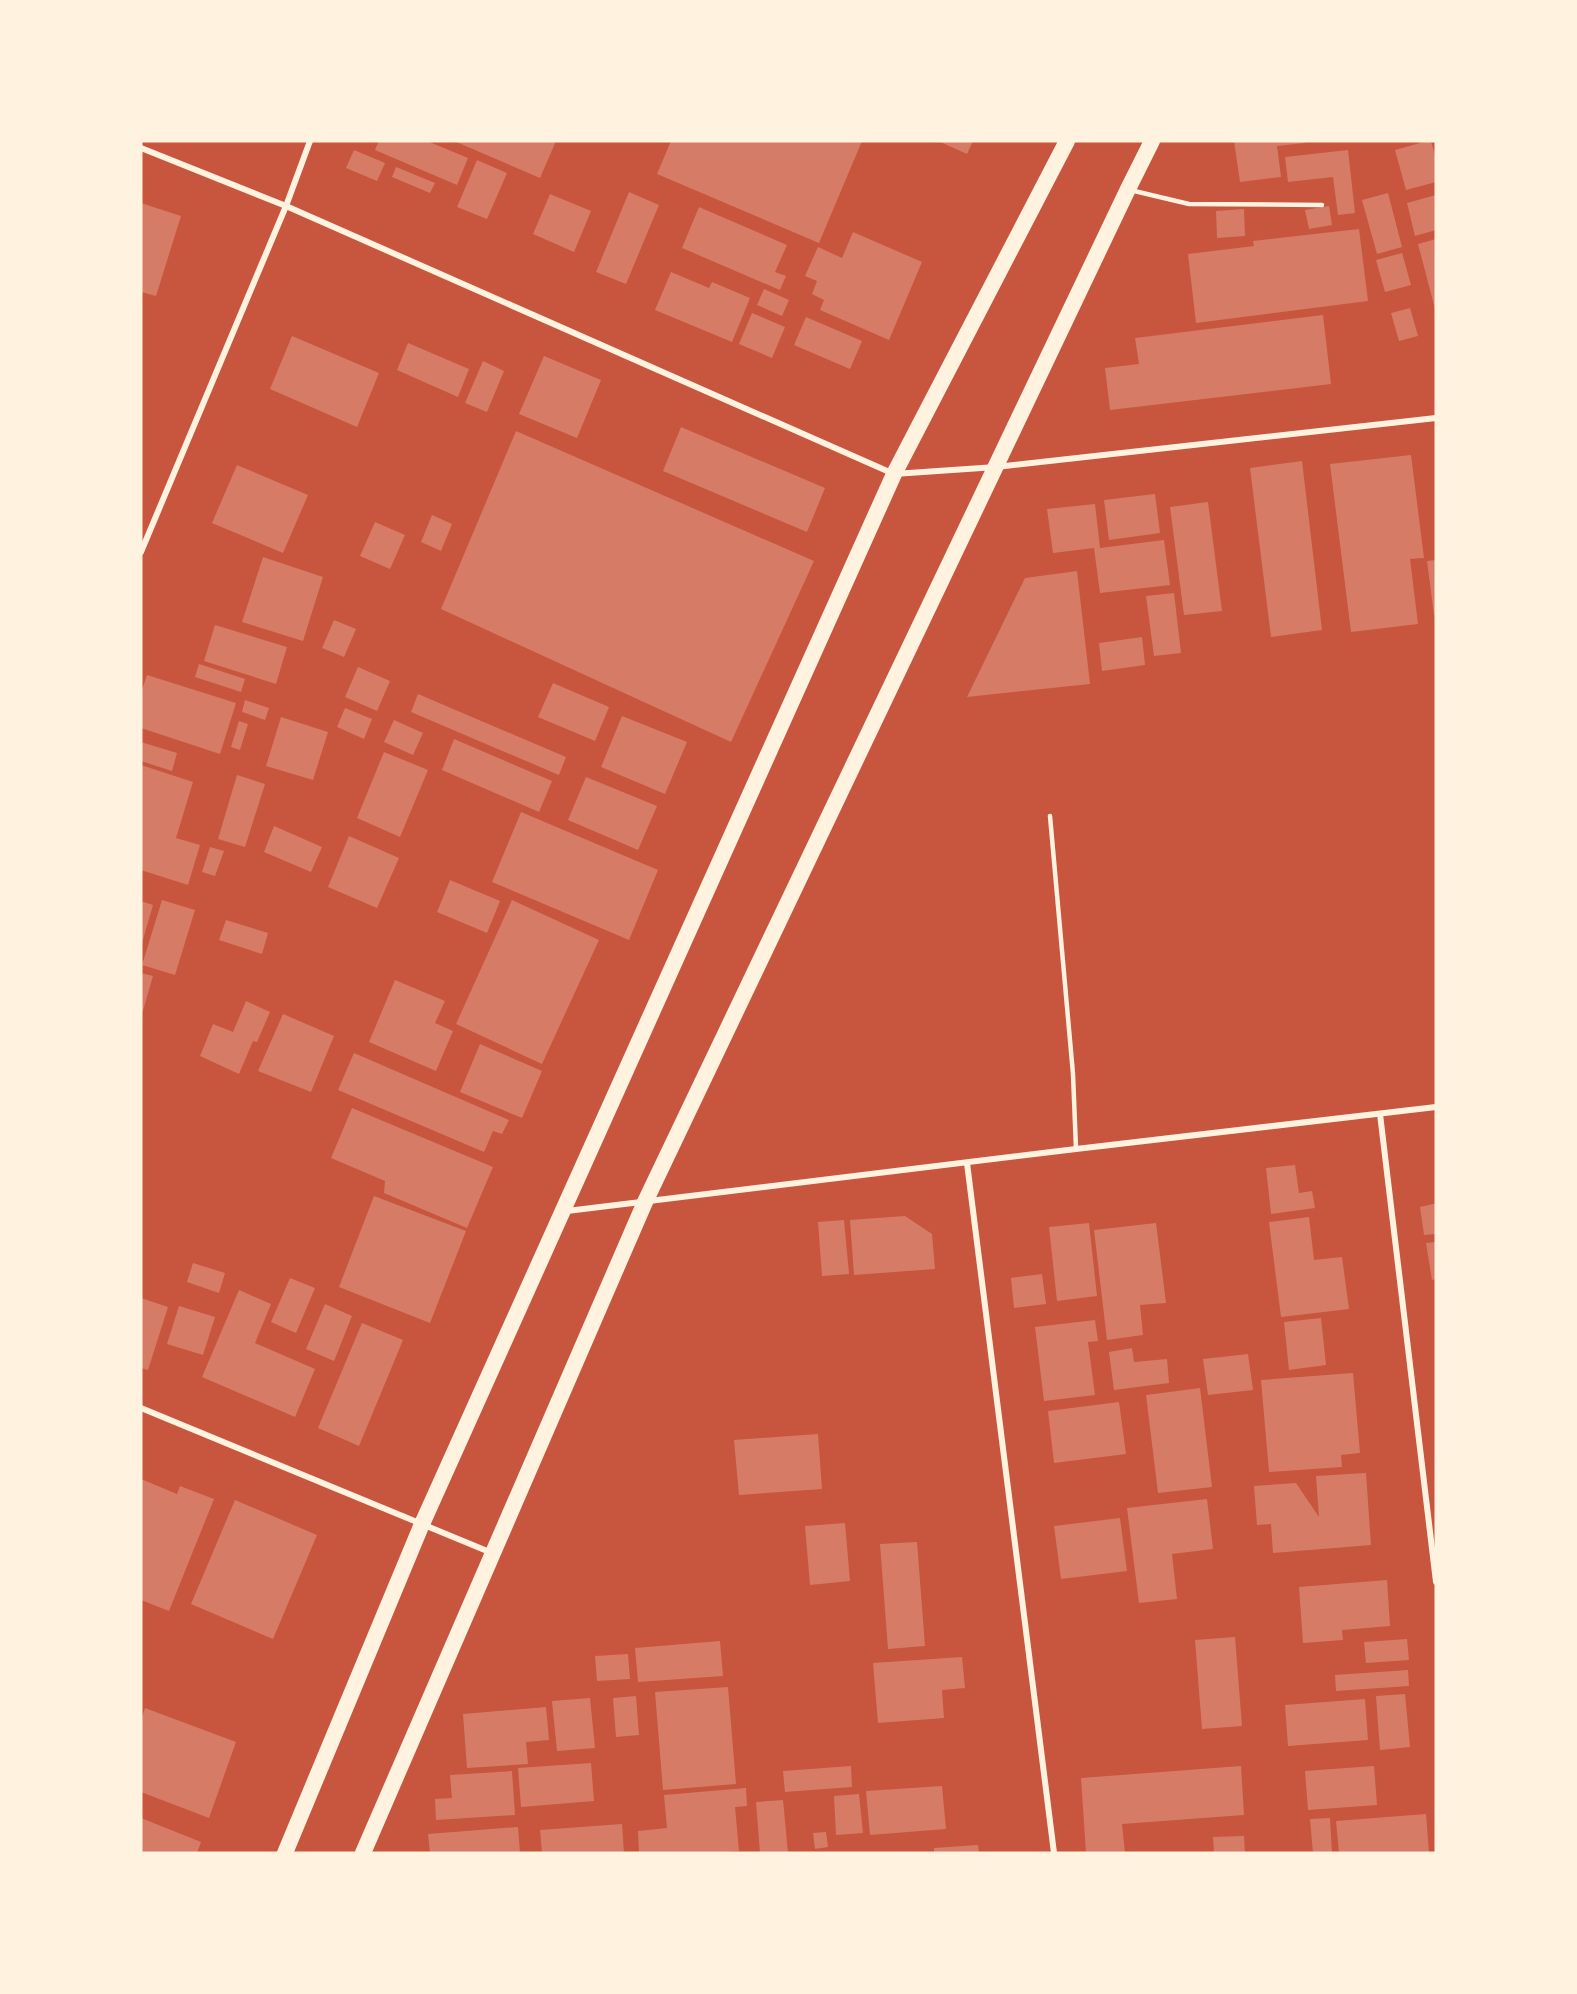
<svg xmlns="http://www.w3.org/2000/svg" width="1577" height="1994" font-family="'Archivo Narrow',sans-serif">
	<rect width="100%" height="100%" fill="#c8553d"/>
	<g fill="#d67c66">
		<path d="M379,141H427L468,158L457,185L375,150Z"/>
		<path d="M454,141H556L540,178Z"/>
		<path d="M671,141H862L819,243L657,174Z"/>
		<path d="M938,141H973L967,154Z"/>
		<path d="M1234,141H1304L1305,143L1277,146L1281,177L1240,182Z"/>
		<path d="M1427,141H1431L1436,159V182L1406,190L1395,150Z"/>
		<path d="M354,150L385,163L377,181L346,168Z"/>
		<path d="M1348,150L1355,213L1338,215L1333,177L1288,182L1285,157Z"/>
		<path d="M477,160L507,173L487,219L457,207Z"/>
		<path d="M396,167L435,183L430,193L392,177Z"/>
		<path d="M629,192L659,205L626,284L596,272Z"/>
		<path d="M1388,193L1402,247L1377,254L1362,200Z"/>
		<path d="M550,194L591,211L574,252L533,234Z"/>
		<path d="M1436,195V230L1415,236L1407,203Z"/>
		<path d="M141,203L181,216L156,296L141,292Z"/>
		<path d="M1329,206L1332,225L1309,229L1305,210Z"/>
		<path d="M699,207L787,245L775,272L786,276L780,290L682,248Z"/>
		<path d="M1244,209L1245,236L1217,238L1216,211Z"/>
		<path d="M1359,229L1368,301L1196,323L1188,254L1254,246L1253,241Z"/>
		<path d="M853,232L922,262L889,340L820,310L824,300L812,294L817,281L805,276L818,247L842,258Z"/>
		<path d="M1436,239V309H1435L1418,244Z"/>
		<path d="M1402,253L1411,285L1385,292L1376,260Z"/>
		<path d="M671,272L709,288L712,282L750,298L732,342L655,310Z"/>
		<path d="M764,289L789,300L782,316L757,305Z"/>
		<path d="M1410,308L1418,336L1399,341L1391,313Z"/>
		<path d="M752,313L785,327L772,358L739,344Z"/>
		<path d="M1323,315L1331,384L1110,410L1105,368L1139,364L1135,338Z"/>
		<path d="M806,317L862,341L850,369L794,345Z"/>
		<path d="M292,336L379,373L357,427L270,389Z"/>
		<path d="M408,343L469,369L458,397L397,370Z"/>
		<path d="M544,356L601,380L577,438L519,414Z"/>
		<path d="M483,361L504,371L487,412L465,403Z"/>
		<path d="M681,427L825,488L807,532L663,471Z"/>
		<path d="M516,431L814,561L731,742L441,609Z"/>
		<path d="M1411,455L1424,558L1410,559L1418,624L1351,632L1330,464Z"/>
		<path d="M1302,461L1322,630L1271,637L1250,468Z"/>
		<path d="M237,465L308,495L283,553L212,523Z"/>
		<path d="M1155,494L1160,533L1109,540L1104,500Z"/>
		<path d="M1208,502L1222,611L1184,615L1170,507Z"/>
		<path d="M1095,504L1100,548L1164,540L1170,585L1100,593L1094,548L1053,553L1047,509Z"/>
		<path d="M432,515L452,524L441,551L421,542Z"/>
		<path d="M375,522L405,535L390,569L360,556Z"/>
		<path d="M263,557L323,577L303,641L242,622Z"/>
		<path d="M1436,560V615H1434L1427,561Z"/>
		<path d="M1077,571L1090,684L967,697L1025,578Z"/>
		<path d="M1174,593L1181,653L1154,656L1146,596Z"/>
		<path d="M334,620L356,629L344,657L322,648Z"/>
		<path d="M215,625L287,647L276,684L204,661Z"/>
		<path d="M1142,637L1145,665L1102,671L1099,643Z"/>
		<path d="M199,664L245,679L241,692L195,677Z"/>
		<path d="M358,667L390,681L377,711L345,697Z"/>
		<path d="M147,675L236,703L220,754L141,728V693Z"/>
		<path d="M553,683L609,707L595,741L538,717Z"/>
		<path d="M418,694L566,757L559,775L411,712Z"/>
		<path d="M245,700L269,708L265,720L242,712Z"/>
		<path d="M345,708L372,719L364,739L337,727Z"/>
		<path d="M622,716L687,742L665,794L601,767Z"/>
		<path d="M281,717L328,732L313,780L266,766Z"/>
		<path d="M394,720L423,733L413,755L384,742Z"/>
		<path d="M239,721L248,724L240,750L231,747Z"/>
		<path d="M454,739L552,781L539,812L442,770Z"/>
		<path d="M141,742L177,753L172,771L141,761Z"/>
		<path d="M384,752L428,770L400,837L357,818Z"/>
		<path d="M141,765L193,782L176,838L200,845L188,885L141,870Z"/>
		<path d="M237,775L265,784L245,847L218,839Z"/>
		<path d="M586,777L657,806L638,850L568,820Z"/>
		<path d="M521,812L658,870L629,940L492,882Z"/>
		<path d="M274,826L322,847L311,872L264,852Z"/>
		<path d="M349,836L399,858L377,908L328,887Z"/>
		<path d="M210,847L224,851L215,876L202,872Z"/>
		<path d="M450,880L500,901L487,933L437,912Z"/>
		<path d="M162,900L195,910L175,975L142,965Z"/>
		<path d="M512,900L599,940L542,1064L456,1024Z"/>
		<path d="M141,901L153,905L142,943H141Z"/>
		<path d="M226,920L268,933L262,954L219,940Z"/>
		<path d="M141,973L153,976L142,1014H141Z"/>
		<path d="M395,980L445,1001L435,1023L453,1031L436,1071L369,1042Z"/>
		<path d="M246,1001L270,1012L257,1042L253,1041L239,1074L200,1056L213,1024L233,1032Z"/>
		<path d="M283,1014L334,1036L311,1092L258,1071Z"/>
		<path d="M480,1044L542,1071L522,1118L460,1092Z"/>
		<path d="M354,1053L509,1120L502,1134L493,1131L484,1152L338,1090Z"/>
		<path d="M352,1108L493,1167L467,1228L384,1193L385,1181L331,1158Z"/>
		<path d="M1295,1165L1299,1193L1312,1191L1315,1208L1271,1214L1266,1168Z"/>
		<path d="M374,1196L466,1231L430,1323L339,1287Z"/>
		<path d="M1433,1204H1436V1234L1424,1235L1420,1207Z"/>
		<path d="M905,1216L932,1234L935,1269L854,1275L850,1220Z"/>
		<path d="M1309,1217L1314,1260L1342,1257L1349,1309L1281,1317L1269,1222Z"/>
		<path d="M844,1220L849,1274L822,1276L818,1222Z"/>
		<path d="M1089,1223L1097,1296L1057,1301L1049,1227Z"/>
		<path d="M1156,1223L1166,1303L1140,1305L1143,1335L1107,1340L1094,1230Z"/>
		<path d="M1436,1242V1279L1432,1280L1426,1243Z"/>
		<path d="M193,1263L225,1273L219,1293L187,1282Z"/>
		<path d="M1042,1274L1046,1304L1014,1308L1011,1278Z"/>
		<path d="M290,1278L315,1288L296,1333L271,1322Z"/>
		<path d="M239,1290L271,1304L255,1343L315,1369L295,1417L202,1377Z"/>
		<path d="M141,1298L168,1307L148,1370L141,1368Z"/>
		<path d="M325,1304L352,1316L334,1361L306,1349Z"/>
		<path d="M179,1306L215,1317L203,1355L167,1344Z"/>
		<path d="M1321,1318L1326,1365L1289,1370L1284,1322Z"/>
		<path d="M1095,1320L1098,1341L1088,1342L1095,1395L1044,1401L1035,1327Z"/>
		<path d="M362,1323L403,1340L359,1446L318,1428Z"/>
		<path d="M1132,1348L1134,1362L1167,1359L1169,1383L1114,1390L1109,1352Z"/>
		<path d="M1248,1354L1253,1390L1208,1395L1203,1359Z"/>
		<path d="M1353,1373L1360,1453L1341,1455L1342,1467L1269,1472L1261,1380Z"/>
		<path d="M1200,1388L1212,1487L1158,1493L1146,1395Z"/>
		<path d="M1119,1402L1126,1454L1054,1463L1048,1411Z"/>
		<path d="M818,1434L822,1489L739,1495L734,1440Z"/>
		<path d="M1366,1473L1371,1545L1273,1553L1271,1524L1257,1525L1254,1486L1296,1483L1319,1517L1316,1476Z"/>
		<path d="M141,1479L177,1494L180,1486L214,1499L169,1611L141,1600Z"/>
		<path d="M1207,1499L1213,1549L1172,1554L1177,1599L1139,1603L1127,1508Z"/>
		<path d="M235,1500L317,1535L273,1639L191,1604Z"/>
		<path d="M1120,1518L1127,1571L1061,1579L1054,1526Z"/>
		<path d="M845,1523L850,1581L810,1585L805,1526Z"/>
		<path d="M917,1542L925,1646L888,1649L880,1544Z"/>
		<path d="M1387,1580L1390,1626L1342,1630L1343,1640L1303,1643L1299,1587Z"/>
		<path d="M1235,1637L1242,1726L1202,1729L1195,1640Z"/>
		<path d="M1407,1639L1409,1660L1366,1663L1364,1642Z"/>
		<path d="M720,1641L723,1676L638,1682L635,1648Z"/>
		<path d="M628,1654L630,1679L597,1681L595,1656Z"/>
		<path d="M962,1657L965,1688L942,1690L944,1718L878,1723L873,1663Z"/>
		<path d="M1408,1670L1409,1686L1336,1691L1335,1675Z"/>
		<path d="M728,1687L736,1784L663,1790L655,1692Z"/>
		<path d="M1405,1694L1410,1747L1380,1750L1376,1696Z"/>
		<path d="M636,1696L639,1735L616,1737L613,1698Z"/>
		<path d="M590,1698L595,1748L557,1751L552,1701Z"/>
		<path d="M1365,1699L1368,1740L1288,1746L1285,1705Z"/>
		<path d="M546,1707L549,1740L526,1742L528,1764L467,1768L463,1714Z"/>
		<path d="M145,1708L236,1742L209,1818L141,1792V1721Z"/>
		<path d="M591,1763L594,1801L521,1807L518,1768Z"/>
		<path d="M851,1766L852,1787L785,1792L783,1771Z"/>
		<path d="M1241,1766L1244,1815L1122,1824L1125,1853H1086L1081,1778Z"/>
		<path d="M1374,1766L1377,1805L1308,1810L1305,1771Z"/>
		<path d="M512,1771L515,1815L436,1820L435,1799L452,1798L450,1775Z"/>
		<path d="M942,1786L946,1829L870,1835L866,1791Z"/>
		<path d="M746,1788L747,1806L735,1807L739,1851L710,1853H639L638,1831L667,1828L664,1795Z"/>
		<path d="M859,1794L863,1833L836,1835L834,1796Z"/>
		<path d="M783,1800L788,1853H760L756,1802Z"/>
		<path d="M1426,1814L1429,1853H1339L1336,1821Z"/>
		<path d="M141,1818L201,1842L197,1853H141Z"/>
		<path d="M1330,1818L1332,1853H1313L1310,1819Z"/>
		<path d="M622,1824L624,1853H542L540,1830Z"/>
		<path d="M518,1827L520,1853H430L428,1834Z"/>
		<path d="M826,1832L828,1847L815,1849L813,1833Z"/>
		<path d="M1244,1836L1245,1853H1214L1213,1837Z"/>
		<path d="M978,1845L979,1853H934V1848Z"/>
	</g>
	<g fill="none" stroke-linecap="round" stroke-linejoin="round">
		<g stroke="#fff3e0" stroke-width="4.5">
			<path d="M1130,190L1189,204L1322,205"/>
			<path d="M1050,816L1073,1074L1076,1149"/>
		</g>
		<g stroke="#fff3e0" stroke-width="6">
			<path d="M141,148L286,206L894,474L996,467L1436,418"/>
			<path d="M141,552L286,206L310,141"/>
			<path d="M1380,1114L1436,1582"/>
			<path d="M967,1163L1054,1853"/>
			<path d="M567,1211L1076,1149L1436,1107"/>
			<path d="M141,1408L492,1553"/>
		</g>
		<g stroke="#fff3e0" stroke-width="16">
			<path d="M285,1853L422,1524L894,474L1067,141"/>
			<path d="M363,1853L645,1202L1128,189L1152,141"/>
		</g>
	</g>
	<rect width="1577" height="1994" fill="none" stroke="#fff3e0" stroke-width="285"/>
</svg>
